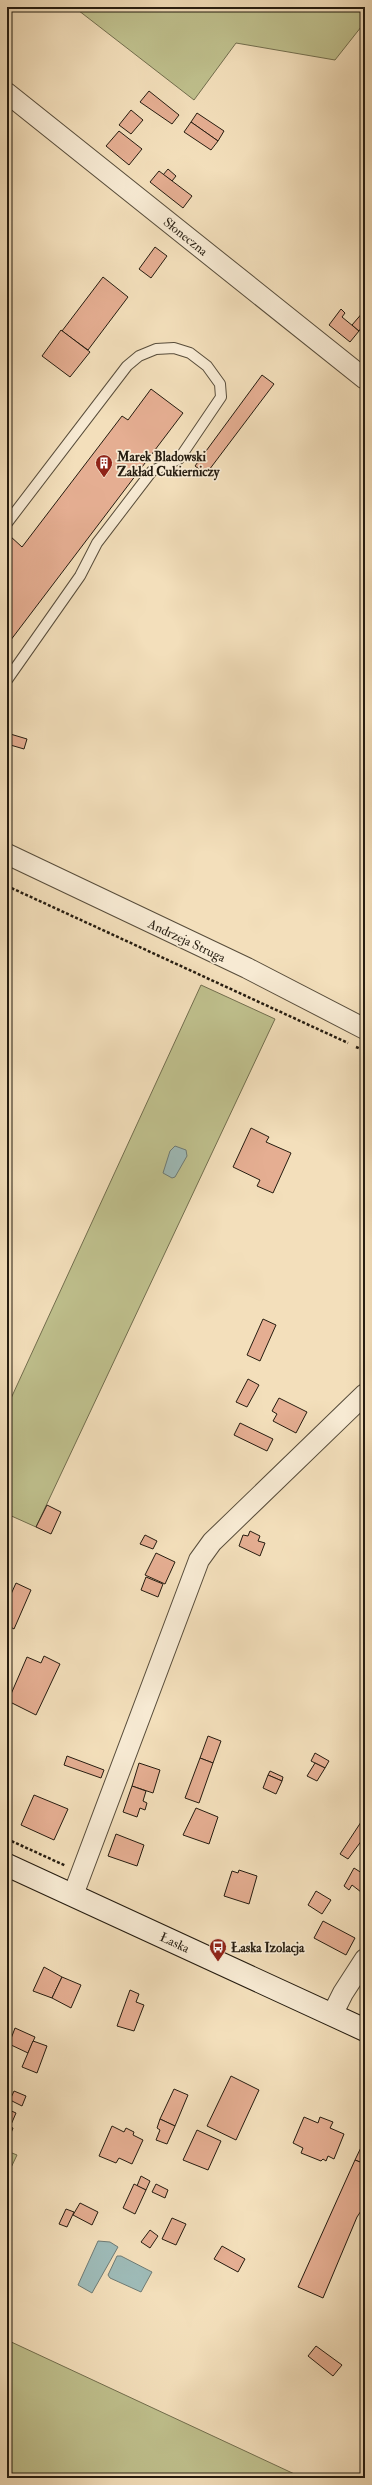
<svg xmlns="http://www.w3.org/2000/svg" width="372" height="2485" font-family="'IM FELL Double Pica',serif">
	<rect width="100%" height="100%" fill="#f3dfbb"/>
	<filter id="stains"><feTurbulence type="fractalNoise" baseFrequency=".005" numOctaves="4"/><feColorMatrix values="0 0 0 0 .2 0 0 0 0 .09 0 0 0 0 .02 0 0 0 .5 -.17"/></filter>
	<radialGradient id="worn" r=".72"><stop offset=".6" stop-color="#630" stop-opacity="0"/><stop offset="1" stop-color="#630" stop-opacity=".3"/></radialGradient>
	<g fill="#bfc08d" stroke="#726e4e">
		<path d="M74,7H365V22L335,60L236,43L194,100Z"/>
		<path d="M201,985L275,1019L36,1527L7,1514V1407Z"/>
		<path d="M7,2151L17,2155L7,2176Z"/>
		<path d="M7,2340L303,2478H7Z"/>
	</g>
	<g fill="#9ebbb8" stroke="#6e7b75">
		<path d="M175,1146L186,1150L187,1156L175,1177L172,1178L163,1173L170,1151Z"/>
		<path d="M98,2241L110,2242L118,2247L92,2293L78,2285Z"/>
		<path d="M117,2256H121L152,2272L141,2292L110,2278L108,2275Z"/>
	</g>
	<g fill="#e5ae92" stroke="#251c10">
		<path d="M149,91L179,115L172,124L140,102Z"/>
		<path d="M131,110L143,120L131,134L119,125Z"/>
		<path d="M197,113L224,131L218,141L191,122Z"/>
		<path d="M191,122L218,141L211,150L184,132Z"/>
		<path d="M119,131L142,149L129,165L106,146Z"/>
		<path d="M168,169L176,176L172,181L163,175Z"/>
		<path d="M159,171L192,196L183,208L150,182Z"/>
		<path d="M155,247L167,256L151,278L139,269Z"/>
		<path d="M103,277L128,297L88,350L62,331Z"/>
		<path d="M341,309L345,313L342,317L359,331L350,342L329,325Z"/>
		<path d="M364,311L365,322L359,331L352,325Z"/>
		<path d="M61,330L90,352L70,377L42,356Z"/>
		<path d="M262,375L274,384L206,474L195,466Z"/>
		<path d="M151,389L183,413L7,645V541L10,536L22,547L122,416L128,420Z"/>
		<path d="M7,733L27,739L24,749L7,744Z"/>
		<path d="M251,1128L269,1137L266,1142L291,1153L273,1193L257,1186L260,1180L233,1167Z"/>
		<path d="M263,1319L276,1325L260,1361L247,1355Z"/>
		<path d="M248,1379L259,1385L247,1407L236,1402Z"/>
		<path d="M279,1398L307,1412L296,1433L273,1421L277,1414L272,1411Z"/>
		<path d="M240,1423L273,1439L267,1451L234,1435Z"/>
		<path d="M47,1505L61,1512L51,1534L36,1527Z"/>
		<path d="M250,1531L260,1536L258,1541L265,1543L260,1556L239,1546L243,1535L248,1536Z"/>
		<path d="M145,1535L157,1541L153,1549L140,1544Z"/>
		<path d="M156,1553L175,1562L165,1584L145,1575Z"/>
		<path d="M146,1577L163,1584L158,1597L141,1590Z"/>
		<path d="M16,1583L31,1590L14,1629L7,1625V1603Z"/>
		<path d="M44,1656L60,1664L36,1715L8,1701L27,1657L41,1663Z"/>
		<path d="M208,1736L221,1741L213,1763L200,1758Z"/>
		<path d="M315,1753L329,1761L325,1768L311,1761Z"/>
		<path d="M67,1756L104,1770L101,1778L64,1765Z"/>
		<path d="M200,1758L213,1763L199,1803L185,1798Z"/>
		<path d="M139,1763L160,1770L153,1793L132,1786Z"/>
		<path d="M315,1763L325,1768L317,1781L307,1776Z"/>
		<path d="M270,1771L283,1777L282,1781L268,1775Z"/>
		<path d="M268,1775L282,1781L276,1794L263,1788Z"/>
		<path d="M132,1786L146,1791L143,1801L147,1803L145,1810L140,1808L137,1817L123,1812Z"/>
		<path d="M34,1795L68,1809L54,1840L21,1825Z"/>
		<path d="M196,1808L218,1817L209,1844L183,1835Z"/>
		<path d="M365,1816V1836L348,1859L340,1854Z"/>
		<path d="M116,1834L144,1845L137,1866L108,1856Z"/>
		<path d="M354,1868L365,1875V1886L361,1892L352,1885L349,1890L344,1886Z"/>
		<path d="M239,1870L257,1876L249,1904L224,1896L232,1871L238,1873Z"/>
		<path d="M316,1891L331,1900L322,1914L308,1905Z"/>
		<path d="M323,1921L355,1938L346,1955L314,1938Z"/>
		<path d="M44,1967L62,1977L52,1998L33,1991Z"/>
		<path d="M62,1977L81,1985L71,2008L52,1998Z"/>
		<path d="M130,1990L139,1994L136,2002L144,2005L134,2031L117,2026Z"/>
		<path d="M15,2028L35,2037L28,2053L9,2044Z"/>
		<path d="M33,2041L47,2046L37,2073L22,2067Z"/>
		<path d="M231,2076L259,2090L236,2140L207,2126Z"/>
		<path d="M174,2089L188,2095L175,2126L160,2119Z"/>
		<path d="M14,2091L26,2096L22,2106L10,2100Z"/>
		<path d="M7,2109L16,2113L10,2127L13,2128L9,2138L7,2137Z"/>
		<path d="M304,2117L318,2123L320,2117L333,2122L330,2128L344,2134L334,2159L328,2156L326,2161L323,2159L321,2161L301,2153L303,2148L293,2143Z"/>
		<path d="M160,2119L175,2126L167,2144L156,2140L160,2130L157,2128Z"/>
		<path d="M112,2126L124,2132L126,2128L134,2132L133,2135L143,2140L132,2164L119,2158L116,2163L99,2156Z"/>
		<path d="M197,2130L221,2141L208,2170L183,2160Z"/>
		<path d="M365,2139V2164L355,2160Z"/>
		<path d="M355,2160L365,2164V2205L357,2217L323,2298L298,2287Z"/>
		<path d="M141,2176L150,2181L146,2190L137,2186Z"/>
		<path d="M134,2184L146,2190L135,2214L123,2208Z"/>
		<path d="M156,2184L168,2190L165,2198L152,2192Z"/>
		<path d="M80,2203L98,2212L92,2225L73,2215Z"/>
		<path d="M66,2209L74,2212L67,2227L59,2224Z"/>
		<path d="M172,2218L186,2224L176,2245L162,2239Z"/>
		<path d="M150,2230L158,2236L150,2248L141,2242Z"/>
		<path d="M222,2246L245,2259L238,2272L214,2259Z"/>
		<path d="M316,2346L342,2365L333,2376L308,2356Z"/>
	</g>
	<g fill="none" stroke-linecap="round" stroke-linejoin="round">
		<g stroke="#584d3b" stroke-width="12">
			<path id="lane" d="M7,523L127,366L139,356L156,349L174,348L190,353L207,366L220,384L221,397L179,459L152,471L97,543L80,576L7,680"/>
		</g>
		<g stroke="#584d3b" stroke-width="22">
			<g id="street">
				<path d="M7,93L365,379"/>
				<path d="M7,854L247,968L365,1029"/>
				<path d="M73,1895L199,1560L212,1542L365,1394"/>
				<path d="M332,2015L343,1993L365,1959"/>
			</g>
		</g>
		<g stroke="#251c10" stroke-width="24">
			<path id="secondary" d="M7,1865L365,2030"/>
		</g>
		<g stroke="#251c10" stroke-width="2.5" stroke-dasharray="3 2" stroke-linecap="butt">
			<path d="M7,886L348,1043"/>
			<path d="M356,1047L365,1051"/>
			<path d="M7,1839L66,1866"/>
		</g>
		<use href="#lane" stroke="#f7ead3" stroke-width="10"/>
		<use href="#street" stroke="#f7ead3" stroke-width="20"/>
		<use href="#secondary" stroke="#f7ead3" stroke-width="22"/>
	</g>
	<defs>
		<g id="building-pin" transform="scale(0.9)"><path d="M0 17L-7.5 6A9.5 9.5 0 1 1 7.5 6Z" fill="#8f2418" stroke="#f7ead3"/><path d="M-4-6H4V6H1V3H-1V6H-4ZM-2.5-4.3h1.7v1.8h-1.7ZM.8-4.3h1.7v1.8H.8ZM-2.5-1h1.7V.8h-1.7ZM.8-1h1.7V.8H.8Z" fill="#fff"/></g>
		<g id="bus-pin" transform="scale(0.9)"><path d="M0 17L-7.5 6A9.5 9.5 0 1 1 7.5 6Z" fill="#8f2418" stroke="#f7ead3"/><path d="M-5-6H5V4H4V6H2V4H-2V6H-4V4H-5ZM-3.5-4V0h7V-4ZM-3.5 1.2v1.5H-2V1.2ZM2 1.2v1.5H3.5V1.2Z" fill="#fff"/></g>
	</defs>
	<g fill-rule="evenodd">
		<use href="#building-pin" x="104" y="463"/>
		<use href="#bus-pin" x="218" y="1947"/>
	</g>
	<g text-anchor="middle" stroke-width="3.5" stroke-linejoin="round" paint-order="stroke">
		<g font-size="13" fill="#251c10" stroke="#f7ead3">
			<text transform="translate(186 236) rotate(39)" y="5">Słoneczna</text>
			<text transform="translate(187 940) rotate(25)" y="5">Andrzeja Struga</text>
			<text transform="translate(175 1942) rotate(25)" y="5">Łaska</text>
		</g>
		<g font-size="13" font-weight="bold" fill="#251c10" stroke="#f7ead3" text-anchor="start">
			<text x="117" y="461">Marek Bladowski<tspan x="117" dy="15">Zakład Cukierniczy</tspan></text>
			<text x="231" y="1952">Łaska Izolacja</text>
		</g>
	</g>
	<rect width="372" height="2485" fill="none" stroke="#f3dfbb" stroke-width="24"/>
	<rect x="8" y="8" width="356" height="2469" fill="none" stroke="#251c10" stroke-width="2"/>
	<rect x="12" y="12" width="348" height="2461" fill="none" stroke="#251c10"/>
	<rect width="100%" height="100%" filter="url(#stains)"/>
	<rect width="100%" height="100%" fill="url(#worn)"/>
</svg>
